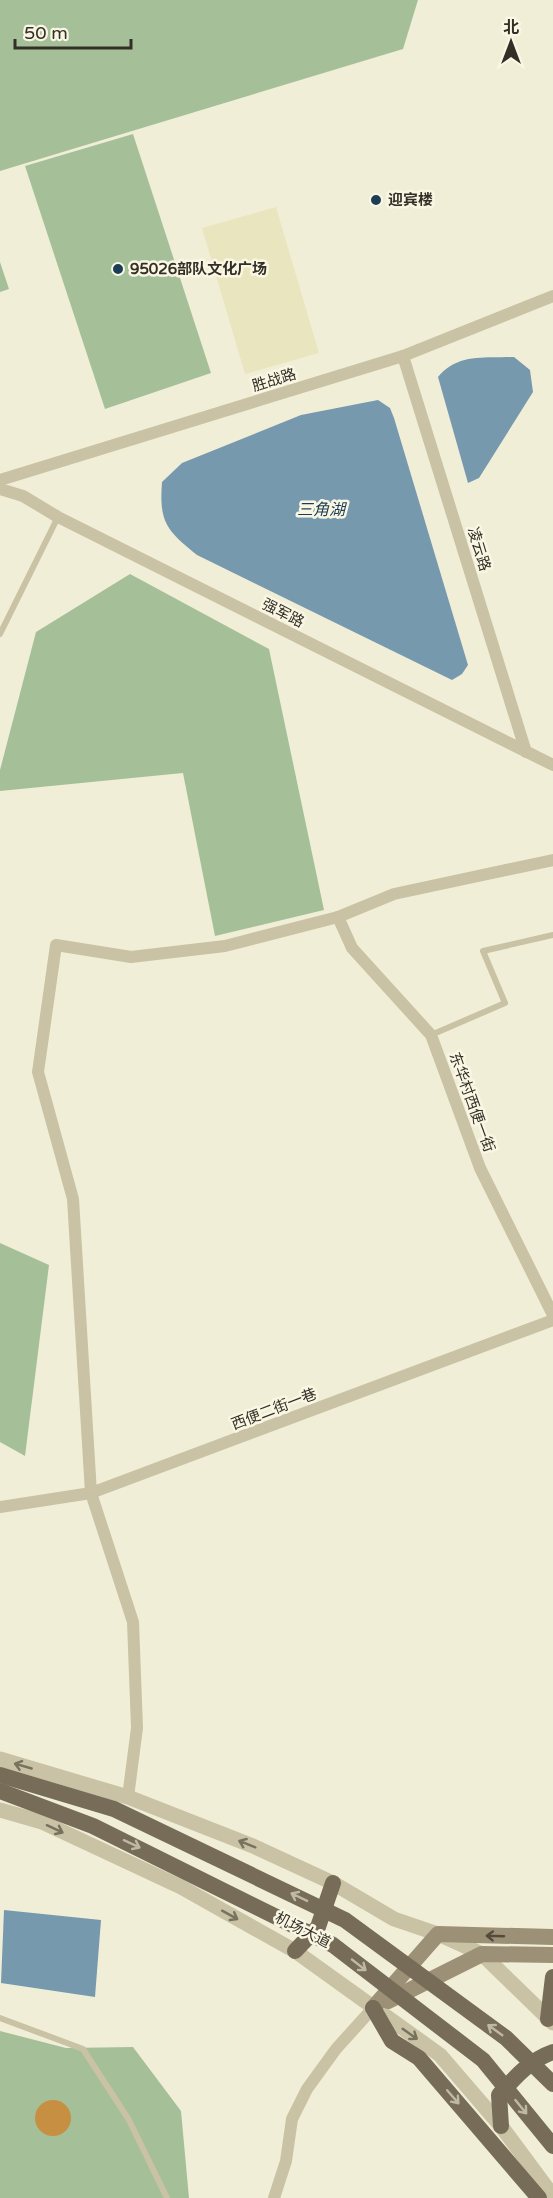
<svg xmlns="http://www.w3.org/2000/svg" width="553" height="2198" font-family="'Varela Round','Noto Sans SC',sans-serif">
	<rect width="100%" height="100%" fill="#f1eed8"/>
	<g fill="#a5c098">
		<path d="M0,0H418L403,49L0,171Z"/>
		<path d="M133,134L211,373L105,409L25,166Z"/>
		<path d="M0,262L9,289L0,292Z"/>
		<path d="M130,574L269,649L324,910L215,936L183,773L0,791V770L36,632Z"/>
		<path d="M0,1243L49,1265L25,1456L0,1442Z"/>
		<path d="M0,2031L66,2048L133,2047L181,2111L189,2198H0Z"/>
	</g>
	<path fill="#e9e5bf" d="M276,207L319,353L245,374L202,228Z"/>
	<g fill="#7799ae">
		<path d="M514,357L530,370L533,392L479,478L468,483L438,377C457,353 485,358 514,357Z"/>
		<path d="M378,400L390,408L394,418L468,665L462,674L452,680L197,555C166,530 159,522 162,482L182,463L301,415Z"/>
		<path d="M4,1910L101,1920L95,1997L1,1983Z"/>
	</g>
	<circle fill="#c78f41" cx="53" cy="2118" r="18"/>
	<g fill="none" stroke-linecap="round" stroke-linejoin="round">
		<g stroke="#c9c2a4" stroke-width="6">
			<path d="M0,634L58,517"/>
			<path d="M431,1035L505,1003L483,951L553,935"/>
			<path d="M0,2018L83,2049L129,2120L167,2198"/>
		</g>
		<g stroke="#c9c2a4" stroke-width="12">
			<path d="M403,356L526,752"/>
			<path d="M0,480L403,356L553,296"/>
			<path d="M0,489L23,496L58,517L553,765"/>
			<path d="M338,917L352,948L431,1035L480,1168L553,1315"/>
			<path d="M0,1507L91,1493L553,1320"/>
			<path d="M128,1797L137,1728L133,1622L91,1493L73,1199L38,1072L56,945L131,957L225,946L338,917L394,894L553,860"/>
			<path d="M274,2198L286,2161L292,2119L307,2089L336,2049L373,2008"/>
		</g>
		<g stroke="#c9c2a4" stroke-width="15">
			<path d="M0,1759L128,1797L253,1846L333,1883L394,1919L438,1934L482,1954L553,2023"/>
			<path d="M0,1810L42,1822L181,1887L295,1951L440,2055L501,2126L553,2196"/>
		</g>
		<g stroke="#9c9176" stroke-width="16">
			<path d="M388,2001L482,1954L553,1955"/>
			<path d="M373,2008L438,1934L553,1937"/>
		</g>
		<g stroke="#766c57" stroke-width="16">
			<path d="M295,1951L318,1927L333,1883"/>
			<path d="M373,2008L392,2041L419,2058L539,2198"/>
			<path d="M548,2019L553,1977"/>
			<path d="M501,2126L499,2095C515,2077 530,2060 553,2052"/>
		</g>
		<g stroke="#766c57" stroke-width="16">
			<path d="M0,1775L114,1809L345,1920L506,2038L553,2084"/>
			<path d="M0,1791L93,1826L333,1945L483,2060L553,2146"/>
		</g>
	</g>
	<defs><path id="oneway-shaft" d="M-6 0H5M1.5-3L5.5 0L1.5 3" fill="none" stroke-width="1.6" stroke-linecap="round" stroke-linejoin="round" transform="scale(1.5)"/></defs>
	<g stroke="#77715f">
		<use href="#oneway-shaft" transform="translate(23 1766) rotate(-164)"/>
		<use href="#oneway-shaft" transform="translate(55 1829) rotate(25)"/>
		<use href="#oneway-shaft" transform="translate(247 1844) rotate(-158)"/>
		<use href="#oneway-shaft" transform="translate(230 1915) rotate(29)"/>
		<use href="#oneway-shaft" transform="translate(410 2034) rotate(35)"/>
	</g>
	<g stroke="#beb8a5">
		<use href="#oneway-shaft" transform="translate(132 1844) rotate(25)"/>
		<use href="#oneway-shaft" transform="translate(299 1897) rotate(-154)"/>
		<use href="#oneway-shaft" transform="translate(359 1965) rotate(38)"/>
		<use href="#oneway-shaft" transform="translate(495 2030) rotate(-144)"/>
		<use href="#oneway-shaft" transform="translate(453 2097) rotate(49)"/>
		<use href="#oneway-shaft" transform="translate(521 2107) rotate(51)"/>
	</g>
	<use stroke="#534c3e" href="#oneway-shaft" transform="translate(495 1936) rotate(-178)"/>
	<g fill="#1b3e56" stroke="#f9f7e4" stroke-width="2">
		<circle cx="376" cy="200" r="6"/>
		<circle cx="118" cy="269" r="6"/>
	</g>
	<g text-anchor="middle" stroke-width="5" stroke-linejoin="round" paint-order="stroke">
		<g font-size="15" font-weight="bold" fill="#342f26" stroke="#f9f7e4" text-anchor="start">
			<text x="388" y="205">迎宾楼</text>
			<text x="130" y="274">95026部队文化广场</text>
		</g>
		<g font-size="15" fill="#342f26" stroke="#f9f7e4">
			<text transform="translate(274 380) rotate(-17)" y="5">胜战路</text>
			<text transform="translate(479 549) rotate(73)" y="5">凌云路</text>
			<text transform="translate(283 613) rotate(27)" y="5">强军路</text>
			<text transform="translate(472 1102) rotate(70)" y="5">东华村西便一街</text>
			<text transform="translate(274 1409) rotate(-21)" y="5">西便二街一巷</text>
			<text transform="translate(303 1930) rotate(27)" y="5">机场大道</text>
		</g>
		<g font-size="16" font-style="italic" fill="#1b3e56" stroke="#f9f7e4">
			<text x="321" y="515">三角湖</text>
		</g>
	</g>
	<g transform="translate(511 42)" stroke="#f9f7e4" stroke-width="4.5" paint-order="stroke">
	<path d="M0-4.5L10 22L0 15L-10 22Z" fill="#342f26"/>
	<text y="-9" font-size="16" font-weight="bold" text-anchor="middle" fill="#342f26">北</text>
	</g>
	<path d="M15 39v9h116v-9" fill="none" stroke="#342f26" stroke-width="3"/>
	<text x="24" y="39" font-size="18" fill="#342f26" stroke="#f9f7e4" stroke-width="4.5" paint-order="stroke">50 m</text>
</svg>
